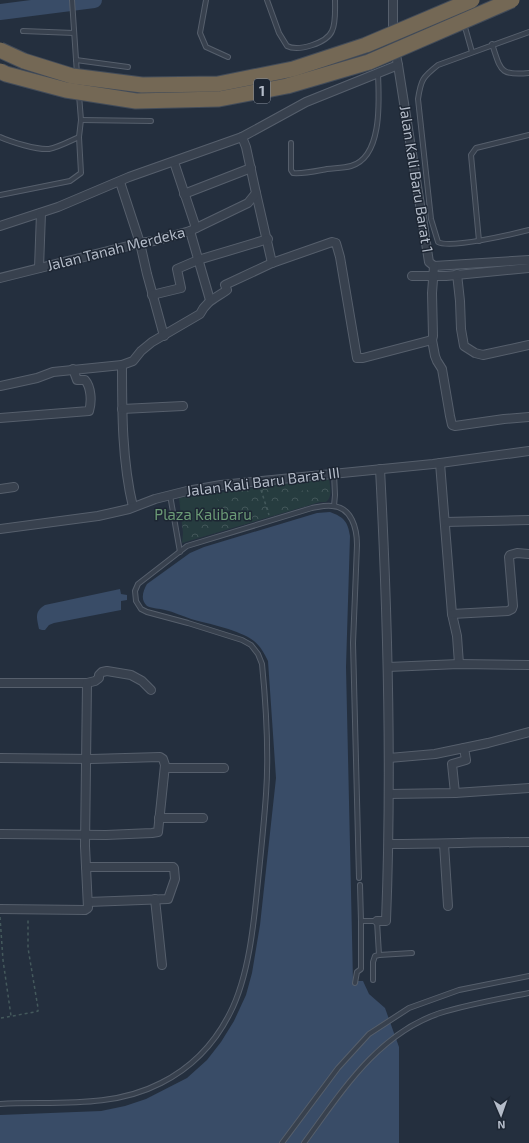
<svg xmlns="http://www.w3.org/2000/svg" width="529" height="1143" font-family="'Exo 2',sans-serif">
	<defs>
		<pattern id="park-crowns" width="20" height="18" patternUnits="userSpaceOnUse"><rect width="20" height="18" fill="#263c3f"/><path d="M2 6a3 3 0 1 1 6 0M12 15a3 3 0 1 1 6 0" fill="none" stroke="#435659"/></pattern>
	</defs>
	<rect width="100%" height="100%" fill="#242f3e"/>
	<path fill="url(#park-crowns)" d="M329,478C330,487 333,496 326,502H320L182,543L183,533L179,498Z"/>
	<g fill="#263c3f">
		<path d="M319,481L320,488L299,491L298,484Z"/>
		<path d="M217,494L220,515L182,520L180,498Z"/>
	</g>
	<g fill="#394c67">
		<path d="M330,512C344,517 348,522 350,536L346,667L353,981H363L369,994L385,1008L399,1047V1143H0V1115L101,1111L125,1106L146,1099L187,1078L207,1060L221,1042L234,1021L246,995L252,973L260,925L276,778L268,661C264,653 261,647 254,641C240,630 209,624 191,619C182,616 174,612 165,610C159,608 153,609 147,606C140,600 143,591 147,584L190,553L204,547L317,513Z"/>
		<path d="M120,589L121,594L127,595V600L121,601V610L54,623L49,625L45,630H42L39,629C37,617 34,612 45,605Z"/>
	</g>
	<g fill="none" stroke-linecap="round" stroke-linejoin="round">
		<path stroke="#394c67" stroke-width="16" d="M0,12L94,0"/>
		<g stroke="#565f6c" stroke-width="6">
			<g id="lane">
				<path d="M72,0L77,74"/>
				<path d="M206,0L200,33L206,47L228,57"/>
				<path d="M267,0L279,33L287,46C298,52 327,43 332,31C336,23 335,9 335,0"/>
				<path d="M458,9L463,20L472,52"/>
				<path d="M23,31L74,33"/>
				<path d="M529,32L438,65C423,77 421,79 418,99L431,219L438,242C450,249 513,234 529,230"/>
				<path d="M492,44C501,70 499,76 529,73"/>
				<path d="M76,60L128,67"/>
				<path d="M81,120L151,121"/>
				<path d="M0,137C11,142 37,150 49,149C59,147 70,141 79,137"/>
				<path d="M291,143V170L293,173C303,174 316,171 327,169C335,168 344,168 351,166C383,157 379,99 378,74"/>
				<path d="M0,195L70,181L81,173L79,137L81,120L79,95"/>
				<path d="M479,241L471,155L476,148L529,135"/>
				<path d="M170,495L180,552"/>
				<path d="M334,506L335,495L334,473"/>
				<path d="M360,885L361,921"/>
				<path d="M373,980V962L375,956L379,955L412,953"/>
				<path d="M355,983L357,972L361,969V921H377L379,955"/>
				<path d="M0,1104C54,1101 111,1109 161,1083C191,1068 215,1043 230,1013C249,976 254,922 258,881C261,852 264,823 266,794C269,753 266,705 262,664L258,654L251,645L242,640L188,623L147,612L141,609L136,601L135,591L138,584L187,546L312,508C319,507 325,505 332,506C352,507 357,529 357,545L353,643L359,878"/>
				<path d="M282,1143L338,1068L369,1034L409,1008L459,990L529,976"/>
				<path d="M304,1143C341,1093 377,1034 440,1013C469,1004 499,999 529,993"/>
			</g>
		</g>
		<g stroke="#565f6c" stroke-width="10">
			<g id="street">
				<path d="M393,0V40L398,65L429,262L434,266L529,260"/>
				<path d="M174,162L196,228"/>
				<path d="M120,182L140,243L147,274L164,336"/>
				<path d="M256,193L272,263"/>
				<path d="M184,194L251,168"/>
				<path d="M0,226L58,207L129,177L242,137"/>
				<path d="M190,231L210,300"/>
				<path d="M39,268L41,213"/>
				<path d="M457,274L460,301L461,329L464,346L475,353L483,355L529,345"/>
				<path d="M412,276H446L529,268"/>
				<path d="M0,278L140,243L154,241L190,231L248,203L256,193L246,147L242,137L306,102L398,65"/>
				<path d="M152,295L181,288L177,269L198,260L268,239"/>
				<path d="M432,340L435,356L437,361L442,369L450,416L452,425L455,426L504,419L529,417"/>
				<path d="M122,365C122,412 122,461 133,507"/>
				<path d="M0,386L37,378L53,372L122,365L133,361L141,351L152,342L200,314C206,301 216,298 227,290L225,285L227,284L272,263L332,242L336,243L340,257L357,358H363L428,341L432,340L433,336L432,293L434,266"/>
				<path d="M122,409L183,406"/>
				<path d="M0,418L89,411C92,401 91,387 85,380H77L73,369"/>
				<path d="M440,463L452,614L457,636L459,664"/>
				<path d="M0,489L14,487"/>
				<path d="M445,522L529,520"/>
				<path d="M0,529L98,516L129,509L155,499L187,491L221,485L433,464L529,451"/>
				<path d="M452,614L508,611L512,609L513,606L509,557L510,555L517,553L529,554"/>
				<path d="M388,667L459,664L529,665"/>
				<path d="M0,683H87L95,681L99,678V675L102,672L107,671L131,675L142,681L151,690"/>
				<path d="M0,758L91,759L160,757L163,759L165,765L158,832L152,833L106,835L0,834"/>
				<path d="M389,758L435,754L488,743L529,732"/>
				<path d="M165,768H224"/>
				<path d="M455,793L452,764L466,760L464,748"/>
				<path d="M389,794L455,793L529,788"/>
				<path d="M159,818H203"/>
				<path d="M389,844C436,844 482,842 529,842"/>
				<path d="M444,844L448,906"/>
				<path d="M86,867H173L174,868L175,879L168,899L88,902"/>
				<path d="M155,899L162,965"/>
				<path d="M0,909L85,910L88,908L85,846L87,683"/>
				<path d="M377,921H386C392,770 388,619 380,469"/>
			</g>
		</g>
		<g stroke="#44595c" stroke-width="1.5" stroke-dasharray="3 3" stroke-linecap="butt">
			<path d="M261,490L269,515"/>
			<path d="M0,917L3,960L11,1016"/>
			<path d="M1,1018L35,1012L38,1011V1008L28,948V918"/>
		</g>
		<use href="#lane" stroke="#38414e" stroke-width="4"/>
		<use href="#street" stroke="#38414e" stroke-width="8"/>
		<g stroke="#434c59" stroke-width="17" stroke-linecap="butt">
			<g id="highway-bridge">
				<path d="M0,50L24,61L72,76L142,85L218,84L293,69L366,45L472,0"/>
				<path d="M0,71L6,74L66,90L136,101L219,99L287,86L369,62L512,0"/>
			</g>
		</g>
		<use href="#highway-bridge" stroke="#746855" stroke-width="15"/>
	</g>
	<g text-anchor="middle" stroke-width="3" stroke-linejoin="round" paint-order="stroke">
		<rect fill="#1d2633" stroke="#878f9c" stroke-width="1" x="254" y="79" width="16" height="24" rx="3"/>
		<g font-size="14" font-weight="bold" fill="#b4bcc9">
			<text x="262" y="96">1</text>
		</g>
		<g font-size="15" fill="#b4bcc9" stroke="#1d2633">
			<text transform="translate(416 179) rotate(81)" y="5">Jalan Kali Baru Barat 1</text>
			<text transform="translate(116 249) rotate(-14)" y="5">Jalan Tanah Merdeka</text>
			<text transform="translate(263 482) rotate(-7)" y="5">Jalan Kali Baru Barat III</text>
		</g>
		<g font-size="15" fill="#6b9a76" stroke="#1d2633">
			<text x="203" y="520">Plaza Kalibaru</text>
		</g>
	</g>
	<g transform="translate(501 1115) rotate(178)" stroke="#1d2633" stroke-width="3" paint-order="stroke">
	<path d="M0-3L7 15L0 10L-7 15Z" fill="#b4bcc9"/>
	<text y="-6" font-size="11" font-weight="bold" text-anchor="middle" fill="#b4bcc9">N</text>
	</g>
</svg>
